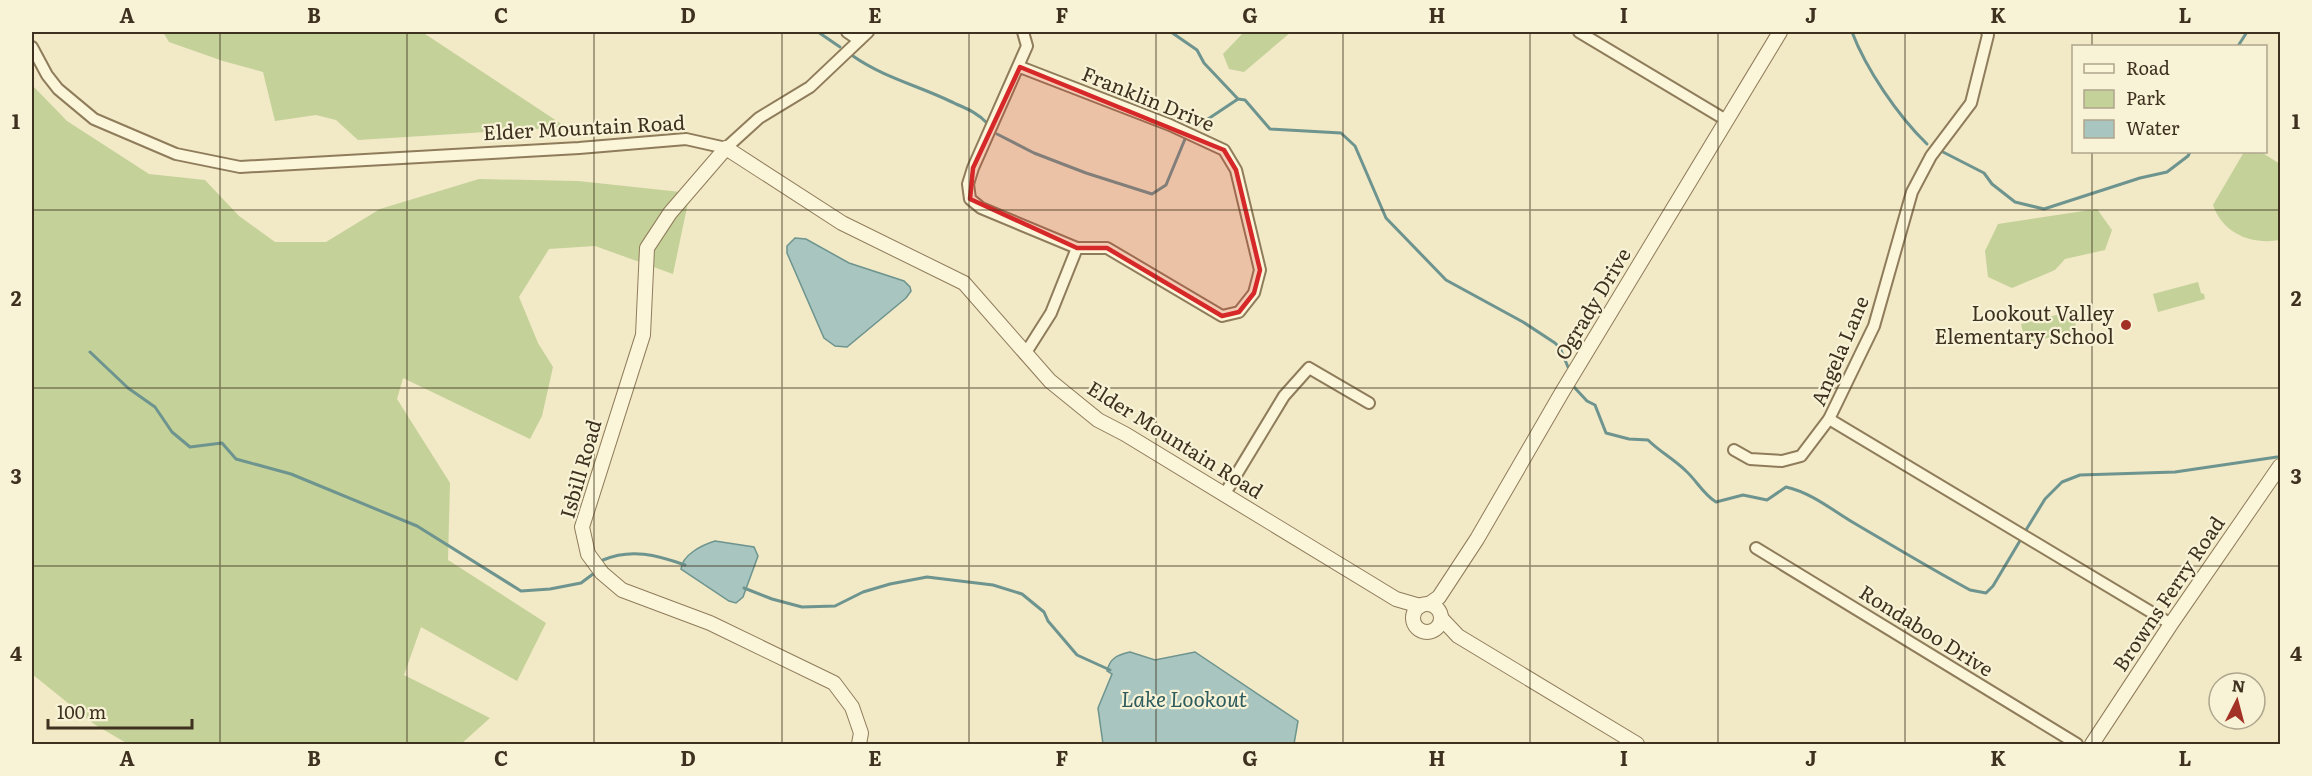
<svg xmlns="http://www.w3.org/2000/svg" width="2312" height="776" font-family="Literata,serif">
	<rect width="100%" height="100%" fill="#f2e9c6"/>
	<g fill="#c4d199">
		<path d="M163,32H422L566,127L358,140L336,120L316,115L275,121L263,72L223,61L169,42Z"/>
		<path d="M1243,33V32H1291L1244,72L1229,69L1223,54Z"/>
		<path d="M32,85L67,121L149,174L205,180L239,216L275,242H326L380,209L479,179L578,181L690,193L673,274L595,246L549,249L519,297L538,343L553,367L542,416L530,439L403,378L397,399L450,483L448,560L546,623L517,681L421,627L404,675L490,718L461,744H128L94,724L32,674Z"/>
		<path d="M2244,152H2261L2280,164V240C2252,245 2223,234 2213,205Z"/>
		<path d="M2097,209L2112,230L2105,250L2065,259L2055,270L2012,288L1988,277L1985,251L1998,224Z"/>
		<path d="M2198,282L2201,293L2204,294L2205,299L2158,312L2153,294Z"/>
		<path d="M2072,311L2077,331L2027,343L2025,340L2021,324Z"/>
	</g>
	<g fill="#a8c5bf" stroke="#6d948f" stroke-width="1.5">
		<path d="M795,238L806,239L849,263L904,281L910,287L911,291L906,298L847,347L835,346L824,338L787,253V246Z"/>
		<path d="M715,541L754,547L758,556L743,597L736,603L729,601L681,569C682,555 702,545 715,541Z"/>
		<path d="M1130,652L1155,660L1195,652L1298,721L1294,744H1103L1098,708L1112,674L1107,671C1110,658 1117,655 1130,652Z"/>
	</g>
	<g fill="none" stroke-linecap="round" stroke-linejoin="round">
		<g stroke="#6d948f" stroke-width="3">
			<path d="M818,32L840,47"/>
			<path d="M1171,32L1197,50L1204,63L1238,99L1245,100L1270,129L1341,133L1355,146L1386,218L1446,280L1523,322L1555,343L1560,348L1568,367"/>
			<path d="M1852,32C1866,69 1898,116 1927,144"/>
			<path d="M2238,46L2247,32"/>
			<path d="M853,56C884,78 923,87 956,104C968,109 979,114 988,124"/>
			<path d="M1196,127L1238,99"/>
			<path d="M997,134L1034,153L1086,173L1152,194L1166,185L1185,139"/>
			<path d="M1943,152L1984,173L1992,184L2015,202L2044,209L2140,178L2167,172L2188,156L2190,152"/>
			<path d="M90,352L128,388L155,407L172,432L190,447L222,443L236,459L291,474L417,526L521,591L550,589L581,583L593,574"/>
			<path d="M1574,387L1587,401L1595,405L1606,433L1629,439L1648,440C1660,452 1674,459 1686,471C1697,481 1703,494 1716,502L1743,495L1767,500L1786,487C1812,493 1832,510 1854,523C1893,546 1931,569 1970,590L1986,593L1993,586L2021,539"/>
			<path d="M2026,530L2045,499L2062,482L2080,475L2175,472L2277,457"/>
			<path d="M603,560C631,548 657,555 685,565"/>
			<path d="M744,588L772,599L802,607L835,606L863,592L890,584L927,577L993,585L1022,594L1044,612L1048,621L1077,655L1110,670"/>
		</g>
		<g stroke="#8f7c5a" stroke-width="14">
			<g id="minor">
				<path d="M847,32L859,40"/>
				<path d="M1579,32L1726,120"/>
				<path d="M32,47L47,75L58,89L94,119L176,154L240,167L579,148L686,139L726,148L759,118L810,87L868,32"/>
				<path d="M1020,67L1170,125L1224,150L1236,170L1260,270L1254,293L1239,312L1222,316L1107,248H1077L981,208L970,199L968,184L973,168L1027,46L1023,32"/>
				<path d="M1025,354L1051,313L1077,248"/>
				<path d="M1829,419L2171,624"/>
				<path d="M1734,450L1750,459L1782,461L1801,456L1829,419L1874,326L1912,192L1931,156L1971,103L1988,35L1987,32"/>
				<path d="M1224,495L1284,396L1309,368L1369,403"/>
				<path d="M1756,548L2077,744"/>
			</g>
		</g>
		<g stroke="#8f7c5a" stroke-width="16">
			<g id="tertiary">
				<circle cx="1427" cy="618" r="14"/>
				<path d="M1429,604L1439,597L1477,539L1561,394L1780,32"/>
				<path d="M1441,618L1458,636L1637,744"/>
				<path d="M859,744L861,733L852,707L834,683L710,623L622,590L602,573L588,554L582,527L643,335L647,248L670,213L726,148L842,223L964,283L1050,381L1098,420L1125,434L1396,599L1420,606"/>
				<path d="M2092,744L2171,624L2280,466"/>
			</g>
		</g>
		<use href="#minor" stroke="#fbf5da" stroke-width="10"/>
		<use href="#tertiary" stroke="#fbf5da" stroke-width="14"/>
	</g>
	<path fill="#d62828" fill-opacity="0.2" stroke="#d62828" stroke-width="4.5" stroke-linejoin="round" d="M1020,67L1224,150L1236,170L1260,270L1254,293L1239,312L1222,316L1107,248H1077L970,199L973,168Z"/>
	<path fill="none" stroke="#3e311f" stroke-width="1.5" stroke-opacity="0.55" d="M220,32V744M407,32V744M594,32V744M782,32V744M969,32V744M1156,32V744M1343,32V744M1530,32V744M1718,32V744M1905,32V744M2092,32V46M2092,152V744M32,210H2280M32,388H2280M32,566H2280"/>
	<circle fill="#a23225" stroke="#f8f2d6" stroke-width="2" cx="2126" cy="325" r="6"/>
	<g text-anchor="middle" stroke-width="4.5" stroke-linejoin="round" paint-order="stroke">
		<g font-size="20" fill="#3e311f" stroke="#f8f2d6">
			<text transform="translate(1148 99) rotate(22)" y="7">Franklin Drive</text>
			<text transform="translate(584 128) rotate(-3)" y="7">Elder Mountain Road</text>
			<text transform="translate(1593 304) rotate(-59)" y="7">Ogrady Drive</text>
			<text transform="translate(1840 351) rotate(-67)" y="7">Angela Lane</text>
			<text transform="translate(1175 440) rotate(32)" y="7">Elder Mountain Road</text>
			<text transform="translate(581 469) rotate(-74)" y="7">Isbill Road</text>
			<text transform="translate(2169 594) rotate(-56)" y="7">Browns Ferry Road</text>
			<text transform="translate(1926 631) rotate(32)" y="7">Rondaboo Drive</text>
		</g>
		<g font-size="20" fill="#3e311f" stroke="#f8f2d6" text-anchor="end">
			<text x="2114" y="321">Lookout Valley<tspan x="2114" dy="23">Elementary School</tspan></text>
		</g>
		<g font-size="21" font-style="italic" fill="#2d5c5f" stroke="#f8f2d6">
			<text x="1184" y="707">Lake Lookout</text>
		</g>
	</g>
	<rect width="2312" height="776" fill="none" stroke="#f8f2d6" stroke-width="66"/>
	<rect x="2072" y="45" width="195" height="108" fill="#f8f2d6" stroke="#aea58d" stroke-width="1.5"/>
	<rect x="2084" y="64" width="30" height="9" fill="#fbf5da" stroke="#aea58d" stroke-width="1.5"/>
	<text x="2126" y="75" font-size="18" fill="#3e311f">Road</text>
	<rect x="2084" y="90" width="30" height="18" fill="#c4d199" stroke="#aea58d" stroke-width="1.5"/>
	<text x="2126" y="105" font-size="18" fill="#3e311f">Park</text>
	<rect x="2084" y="120" width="30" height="18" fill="#a8c5bf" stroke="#aea58d" stroke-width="1.5"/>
	<text x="2126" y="135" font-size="18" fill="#3e311f">Water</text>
	<g transform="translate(2237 701) rotate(6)"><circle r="28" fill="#f8f2d6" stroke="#aea58d" stroke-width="1.5"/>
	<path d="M0-4.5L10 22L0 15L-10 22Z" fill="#a23225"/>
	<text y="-9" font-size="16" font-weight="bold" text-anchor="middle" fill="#3e311f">N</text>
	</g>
	<path d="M48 719v9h144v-9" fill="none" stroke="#3e311f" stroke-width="3"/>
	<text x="57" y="719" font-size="18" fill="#3e311f" stroke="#f8f2d6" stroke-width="4.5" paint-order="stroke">100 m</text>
	<rect x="33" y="33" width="2246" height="710" fill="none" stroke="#3e311f" stroke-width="2"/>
	<g font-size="20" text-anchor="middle" font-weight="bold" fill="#3e311f">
		<text x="127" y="23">A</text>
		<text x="314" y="23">B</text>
		<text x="501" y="23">C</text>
		<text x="688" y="23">D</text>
		<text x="875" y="23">E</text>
		<text x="1062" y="23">F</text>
		<text x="1250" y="23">G</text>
		<text x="1437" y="23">H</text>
		<text x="1624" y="23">I</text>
		<text x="1811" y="23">J</text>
		<text x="1998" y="23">K</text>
		<text x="2185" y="23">L</text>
		<text x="16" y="129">1</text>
		<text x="2296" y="129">1</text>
		<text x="16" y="306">2</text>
		<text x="2296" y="306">2</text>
		<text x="16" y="484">3</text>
		<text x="2296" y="484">3</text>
		<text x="16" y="661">4</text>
		<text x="2296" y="661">4</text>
		<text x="127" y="766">A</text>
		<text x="314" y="766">B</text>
		<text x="501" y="766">C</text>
		<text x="688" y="766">D</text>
		<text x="875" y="766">E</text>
		<text x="1062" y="766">F</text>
		<text x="1250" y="766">G</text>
		<text x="1437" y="766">H</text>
		<text x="1624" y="766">I</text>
		<text x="1811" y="766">J</text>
		<text x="1998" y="766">K</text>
		<text x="2185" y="766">L</text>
	</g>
</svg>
